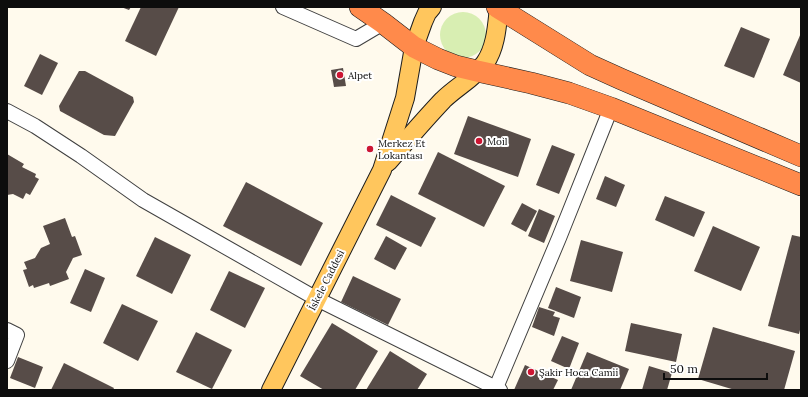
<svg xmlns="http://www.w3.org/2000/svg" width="808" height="397" font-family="Lora,serif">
	<rect width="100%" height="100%" fill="#fffaed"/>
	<circle fill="#d8eeb2" cx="463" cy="35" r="23"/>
	<g fill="#574c48">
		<path d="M121,7H131L129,10Z"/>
		<path d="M141,7H179L156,56L125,41Z"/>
		<path d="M741,27L770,39L754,78L724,66Z"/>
		<path d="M801,33V83L783,75Z"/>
		<path d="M40,54L58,63L42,95L24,86Z"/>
		<path d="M343,68L346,86L334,87L331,70Z"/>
		<path d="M79,71H85L133,97L134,102L115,136L104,135L60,111L59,106Z"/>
		<path d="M468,116L531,139L518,177L454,154Z"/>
		<path d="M552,145L575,154L559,194L536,185Z"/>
		<path d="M438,152L505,186L484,227L418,194Z"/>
		<path d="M7,154L24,164L22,167L36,174L35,177L39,179L30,195L26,193L23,199L13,194L7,195Z"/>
		<path d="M605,176L625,185L616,207L596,199Z"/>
		<path d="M246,182L323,223L301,266L223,226Z"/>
		<path d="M391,195L436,218L421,247L376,225Z"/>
		<path d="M665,196L705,212L694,237L655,220Z"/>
		<path d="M522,203L537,211L526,232L511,224Z"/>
		<path d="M539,209L555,216L544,243L528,236Z"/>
		<path d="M65,218L72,237L75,236L82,255L73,258L66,272L69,279L50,286L49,283L34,288L33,285L29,287L23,270L27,269L24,262L35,258L41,248L50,244L43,226Z"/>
		<path d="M713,226L760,247L741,291L694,271Z"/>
		<path d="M792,235L801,237V326L799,334L768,326Z"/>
		<path d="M386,236L407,248L395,270L374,259Z"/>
		<path d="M155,237L191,255L172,294L136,276Z"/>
		<path d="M581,240L623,252L612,292L570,281Z"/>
		<path d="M85,269L105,278L91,312L70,303Z"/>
		<path d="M229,271L265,288L245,328L210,310Z"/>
		<path d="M353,276L401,299L388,325L341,302Z"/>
		<path d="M556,287L581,297L574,318L548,308Z"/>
		<path d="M122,304L158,321L138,361L103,343Z"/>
		<path d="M539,307L555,312L553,316L560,318L554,336L532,327Z"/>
		<path d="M332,323L378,351L355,390H324L300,376Z"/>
		<path d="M631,323L682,334L676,362L625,351Z"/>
		<path d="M713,327L795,351L784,390H735L698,379Z"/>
		<path d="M196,332L232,350L212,389L176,372Z"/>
		<path d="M562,336L579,343L569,369L551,361Z"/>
		<path d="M390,351L427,374L417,390H366Z"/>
		<path d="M587,352L629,369L620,390H571Z"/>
		<path d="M18,357L43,367L35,388L10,378Z"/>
		<path d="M64,363L114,388L113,390H51Z"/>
		<path d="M525,365L558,380L553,390H514Z"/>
		<path d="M649,366L672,373L667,390H642Z"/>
	</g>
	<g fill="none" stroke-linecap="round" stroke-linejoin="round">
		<g stroke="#404040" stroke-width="16">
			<g id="minor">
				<path d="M283,7L356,39L383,23"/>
				<path d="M7,111L35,126L81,156L143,200L317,299L500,390"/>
				<path d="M7,330L17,335L7,361"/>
				<path d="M495,390L559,238L611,108"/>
			</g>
		</g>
		<g stroke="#1e1e1e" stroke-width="20">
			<g id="major">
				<path d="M388,162C406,141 424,120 443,100C456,87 474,78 485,63C496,47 497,26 499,7"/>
				<path d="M271,390L382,170L405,98L414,47L423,22L427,13L432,7"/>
			</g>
		</g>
		<g stroke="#1e1e1e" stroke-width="22">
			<g id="highway">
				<path d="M360,7L383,23L414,47L438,59L456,66L477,71L531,83L569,93L611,108L801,185"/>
				<path d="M497,7L590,65L621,79L801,156"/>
			</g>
		</g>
		<use href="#minor" stroke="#fff" stroke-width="14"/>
		<use href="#major" stroke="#ffc65d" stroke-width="18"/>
		<use href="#highway" stroke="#ff8a4b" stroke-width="21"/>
	</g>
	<g fill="#cc1633" stroke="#fff" stroke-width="1.5">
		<circle cx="340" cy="75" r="4"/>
		<circle cx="479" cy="141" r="4"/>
		<circle cx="370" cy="149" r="4"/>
		<circle cx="531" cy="372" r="4"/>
	</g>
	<g text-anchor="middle" stroke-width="4" stroke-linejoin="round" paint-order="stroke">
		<g font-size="10" fill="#0d0d0d" stroke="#fff" text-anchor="start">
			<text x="348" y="79">Alpet</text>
			<text x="487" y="145">Moil</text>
			<text x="378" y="147">Merkez Et<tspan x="378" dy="12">Lokantası</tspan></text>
			<text x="539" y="376">Şakir Hoca Camii</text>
		</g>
		<g font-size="10" fill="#0d0d0d" stroke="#fff">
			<text transform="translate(326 280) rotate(-63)" y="4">İskele Caddesi</text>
		</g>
	</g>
	<rect width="808" height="397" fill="none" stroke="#0d0d0d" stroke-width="16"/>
	<path d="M664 373v6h103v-6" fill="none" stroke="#0d0d0d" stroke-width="2"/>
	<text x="670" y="373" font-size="12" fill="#0d0d0d" stroke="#ffffff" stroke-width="3" paint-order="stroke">50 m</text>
</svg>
